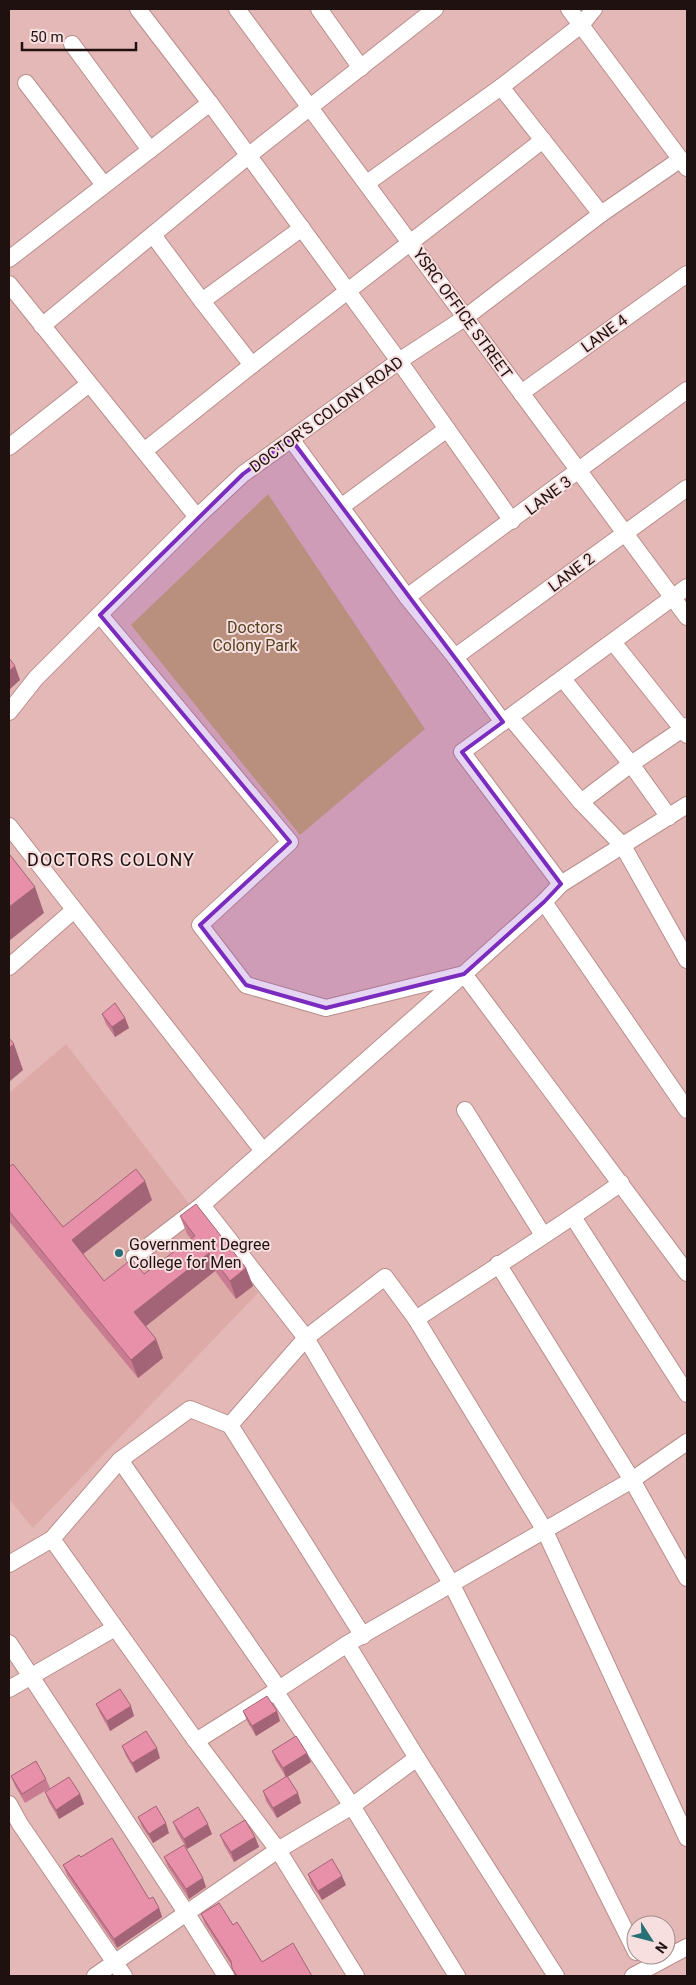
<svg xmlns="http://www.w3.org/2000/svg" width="696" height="1985" font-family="Roboto,sans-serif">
	<rect width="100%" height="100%" fill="#e4b8b6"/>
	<path fill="#ddaaa7" d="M66,1044L258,1293L33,1528L9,1499V1093Z"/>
	<path fill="#c9a86e" d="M268,494L425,729L300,835L131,625Z"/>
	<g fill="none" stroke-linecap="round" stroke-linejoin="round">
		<g stroke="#b88e8c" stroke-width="18">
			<g id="street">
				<path d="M138,9L210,103"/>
				<path d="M237,9L687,617"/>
				<path d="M319,9L361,68"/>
				<path d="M569,9L687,168"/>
				<path d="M26,83L104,185"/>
				<path d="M501,87L601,214"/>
				<path d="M150,150L210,103L399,361L512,521"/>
				<path d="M367,183L501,87L581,25L594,9"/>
				<path d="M153,235L202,301"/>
				<path d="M9,259L150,150L72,44"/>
				<path d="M9,284L197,517"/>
				<path d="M42,326L248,156L435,9"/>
				<path d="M252,365L202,301L302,228"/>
				<path d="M521,393L687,274"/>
				<path d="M291,439L407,597L455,657L503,722"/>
				<path d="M9,447L89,384"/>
				<path d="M144,451L252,365L543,140"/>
				<path d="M341,507L447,429"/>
				<path d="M407,597L687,390"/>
				<path d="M100,615L290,842L200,925L246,985L326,1008L464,974L687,1273"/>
				<path d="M613,642L687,735"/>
				<path d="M455,657L687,488"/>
				<path d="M563,679L631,764L669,817"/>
				<path d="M9,712L36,678L197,517L243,474L399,361L466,317L601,214L681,159"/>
				<path d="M510,717L581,802L623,846L687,960"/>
				<path d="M581,802L631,764L687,726"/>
				<path d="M9,826L263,1151"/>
				<path d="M561,884L462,752L687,587"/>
				<path d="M544,902L687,1110"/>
				<path d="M9,967L74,910"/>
				<path d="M465,1110L543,1235"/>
				<path d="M202,1205L306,1338L451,1583L636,1952"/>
				<path d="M573,1217L687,1394"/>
				<path d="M134,1257L202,1205L464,974L544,902L561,884L687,805"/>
				<path d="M498,1264L632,1480L687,1578"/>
				<path d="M416,1319C484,1274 554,1231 621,1183"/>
				<path d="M230,1425L363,1636"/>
				<path d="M120,1460L279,1689"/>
				<path d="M52,1539L196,1741L278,1850L356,1976"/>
				<path d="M9,1564L52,1539L120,1460L190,1409L230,1425L306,1338L385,1277L416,1319L544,1529L687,1838"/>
				<path d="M9,1643L187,1914L226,1976"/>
				<path d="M347,1644L417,1758L556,1976"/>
				<path d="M9,1689L115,1628"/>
				<path d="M275,1691L352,1806L457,1976"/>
				<path d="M196,1741L279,1689L347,1644L632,1480L687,1442"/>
				<path d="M9,1804L20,1824L124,1976"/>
				<path d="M95,1976L278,1850L352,1806L417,1758"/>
				<path d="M633,1976L687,1947"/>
			</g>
		</g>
		<use href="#street" stroke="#fff" stroke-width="16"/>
	</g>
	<g fill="#c87b91">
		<path d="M102,1014L125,1018L129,1028L115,1037L106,1024Z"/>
		<path d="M9,1167L63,1227L152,1200L83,1254L104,1281L144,1274L191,1239L187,1234L180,1216L246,1268L253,1286L236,1299L215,1271L146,1326L156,1339L163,1358L138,1378L9,1221Z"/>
		<path d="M96,1704L134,1716L110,1731L100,1713Z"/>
		<path d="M243,1711L280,1721L256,1736L247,1721Z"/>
		<path d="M122,1746L160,1758L136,1773L126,1756Z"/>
		<path d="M272,1751L311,1762L287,1777L301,1803L277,1818L266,1801L263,1791L286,1777L276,1761Z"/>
		<path d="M11,1776L46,1779L50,1788L25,1803L15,1786Z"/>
		<path d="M45,1792L80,1794L84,1804L59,1819L49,1802Z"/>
		<path d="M138,1817L169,1833L153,1843L142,1827Z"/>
		<path d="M173,1822L212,1834L187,1849L177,1832Z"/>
		<path d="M220,1835L255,1837L259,1847L234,1862L224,1845Z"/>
		<path d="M81,1857L149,1899L159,1908L162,1917L117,1948L67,1875L63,1865Z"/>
		<path d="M164,1857L206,1887L189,1899L168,1867Z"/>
		<path d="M308,1874L346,1885L322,1900L311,1884Z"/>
		<path d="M201,1914L233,1925L262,1962L312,1976H235L232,1966L205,1924Z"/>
	</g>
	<g fill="#a26476">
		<path d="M15,666L20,680L9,690V671Z"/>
		<path d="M35,887L44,913L9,941V907Z"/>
		<path d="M125,1018L129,1028L115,1037L112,1027Z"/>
		<path d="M14,1044L23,1070L9,1082V1048Z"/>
		<path d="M145,1181L152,1200L78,1258L72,1240Z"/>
		<path d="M209,1253L215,1271L141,1330L134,1312Z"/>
		<path d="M246,1268L253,1286L236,1299L230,1281Z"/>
		<path d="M156,1339L163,1358L138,1378L131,1360Z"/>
		<path d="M131,1706L134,1716L110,1731L107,1721Z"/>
		<path d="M277,1711L280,1721L256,1736L252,1726Z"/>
		<path d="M157,1748L160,1758L136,1773L132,1763Z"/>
		<path d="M307,1753L311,1762L286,1778L283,1768Z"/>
		<path d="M298,1793L301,1803L277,1818L273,1808Z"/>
		<path d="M80,1794L84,1804L59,1819L56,1810Z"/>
		<path d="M166,1823L169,1833L153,1843L149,1834Z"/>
		<path d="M208,1824L212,1834L187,1849L184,1839Z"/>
		<path d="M255,1837L259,1847L234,1862L231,1852Z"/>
		<path d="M342,1876L346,1885L322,1900L318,1891Z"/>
		<path d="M203,1878L206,1887L189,1899L186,1889Z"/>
		<path d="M159,1908L162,1917L117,1948L114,1939Z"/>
	</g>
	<g fill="#e88fa9" stroke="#a26476">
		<path d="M9,658L15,666L9,671Z"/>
		<path d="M10,855L35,887L9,907V856Z"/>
		<path d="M115,1003L125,1018L112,1027L102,1014Z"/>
		<path d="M9,1038L14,1044L9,1048Z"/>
		<path d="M13,1164L63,1227L136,1169L145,1181L72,1240L104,1281L132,1259L144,1274L195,1236L180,1216L196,1204L246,1268L230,1281L209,1253L134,1312L156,1339L131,1360L9,1211V1167Z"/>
		<path d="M120,1689L131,1706L107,1721L96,1704Z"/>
		<path d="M267,1696L277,1711L252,1726L243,1711Z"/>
		<path d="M146,1731L157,1748L132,1763L122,1746Z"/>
		<path d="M296,1736L307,1753L283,1768L272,1751Z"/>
		<path d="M36,1761L46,1779L22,1794L11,1776Z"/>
		<path d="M287,1776L298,1793L273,1808L263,1791Z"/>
		<path d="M69,1777L80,1794L56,1810L45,1792Z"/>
		<path d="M156,1806L166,1823L149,1834L138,1817Z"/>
		<path d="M198,1807L208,1824L184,1839L173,1822Z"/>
		<path d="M245,1820L255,1837L231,1852L220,1835Z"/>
		<path d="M112,1838L149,1899L153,1897L159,1908L114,1939L63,1865L79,1855L81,1857Z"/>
		<path d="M184,1845L203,1878L186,1889L164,1857Z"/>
		<path d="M332,1859L342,1876L318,1891L308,1874Z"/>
		<path d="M219,1903L233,1925L237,1922L262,1962L293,1943L312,1976H237L232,1968L231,1961L201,1914Z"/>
	</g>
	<path fill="#7b2cbf" fill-opacity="0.2" stroke="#7b2cbf" stroke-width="4" stroke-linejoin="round" d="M291,439L503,722L462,752L561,884L544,902L464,974L326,1008L246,985L200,925L290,842L100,615L243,474Z"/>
	<circle fill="#277176" stroke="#f6dfde" stroke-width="2" cx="119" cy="1253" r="5"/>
	<g text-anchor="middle" stroke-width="4" stroke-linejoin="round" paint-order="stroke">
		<g font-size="16" fill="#201111" stroke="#f6dfde">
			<text transform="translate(463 313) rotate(54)" y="6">YSRC OFFICE STREET</text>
			<text transform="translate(604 333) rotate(-36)" y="6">LANE 4</text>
			<text transform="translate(326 414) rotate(-36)" y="6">DOCTOR'S COLONY ROAD</text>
			<text transform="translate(548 495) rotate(-37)" y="6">LANE 3</text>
			<text transform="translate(571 572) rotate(-37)" y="6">LANE 2</text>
		</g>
		<g font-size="16" fill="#554220" stroke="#f6dfde">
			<text x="255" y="633">Doctors<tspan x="255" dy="18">Colony Park</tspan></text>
		</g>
		<g font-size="16" fill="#201111" stroke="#f6dfde" text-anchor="start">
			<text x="129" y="1250">Government Degree<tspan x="129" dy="18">College for Men</tspan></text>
		</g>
		<g font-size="18" letter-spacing="1" fill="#201111" stroke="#f6dfde">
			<text x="111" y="866">DOCTORS COLONY</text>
		</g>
	</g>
	<rect width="696" height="1985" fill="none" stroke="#201111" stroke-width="20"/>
	<g transform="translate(651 1940) rotate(126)"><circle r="24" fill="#f6dfde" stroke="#a08d8c"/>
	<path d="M0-4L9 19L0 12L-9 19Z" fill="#277176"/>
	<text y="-8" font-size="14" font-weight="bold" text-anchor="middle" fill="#201111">N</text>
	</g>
	<path d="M22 42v8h114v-8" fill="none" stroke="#201111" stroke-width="2.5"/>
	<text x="30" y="42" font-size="15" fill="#201111" stroke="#f6dfde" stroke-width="4" paint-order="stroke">50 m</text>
</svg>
